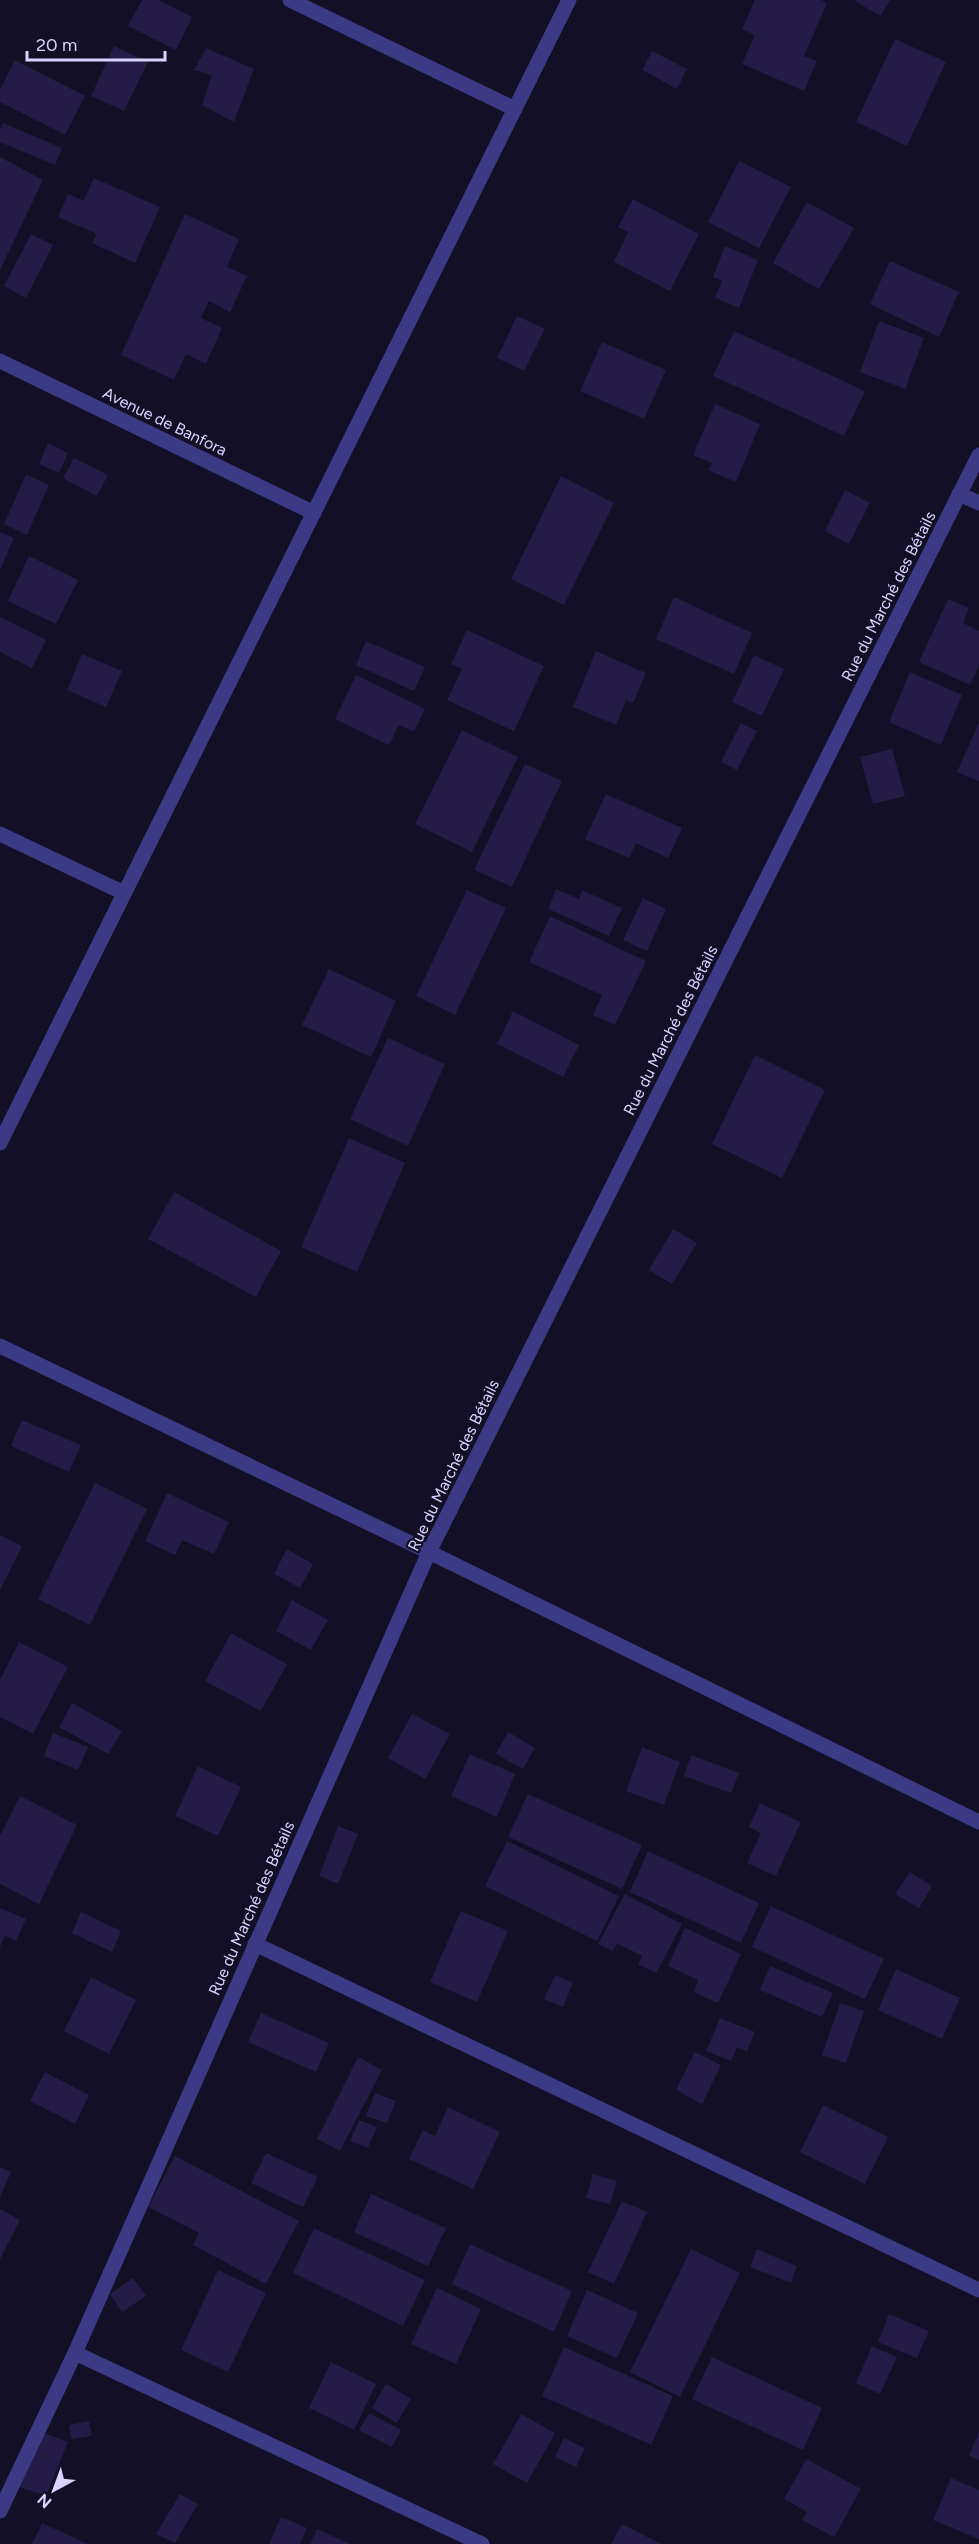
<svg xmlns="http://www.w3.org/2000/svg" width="979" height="2544" font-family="Figtree,sans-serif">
	<rect width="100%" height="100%" fill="#130f26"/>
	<g fill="#241b47">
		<path d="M142,0H158L192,17L176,50L128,26Z"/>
		<path d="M755,0H821L827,3L804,56L817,61L804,91L742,64L755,35L742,29Z"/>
		<path d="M857,0H890L881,16L856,2Z"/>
		<path d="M895,39L946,62L907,146L856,122Z"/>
		<path d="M114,46L148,62L124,111L91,96Z"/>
		<path d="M206,48L254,69L234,122L202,105L212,75L194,70Z"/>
		<path d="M652,51L687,69L677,89L642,70Z"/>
		<path d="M15,60L85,96L65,135L0,102V90Z"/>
		<path d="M3,123L62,148L55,165L0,142V130Z"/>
		<path d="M0,157L43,180L0,270Z"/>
		<path d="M739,161L791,187L759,248L708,222Z"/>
		<path d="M94,178L160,207L135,263L92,243L97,234L58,217L68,194L84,201Z"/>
		<path d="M633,199L699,234L670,291L614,262L628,232L618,227Z"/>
		<path d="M807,202L854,228L819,289L773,263Z"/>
		<path d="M185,214L239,239L227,267L247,276L230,312L209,301L201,318L222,328L206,364L186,354L174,380L121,355Z"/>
		<path d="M31,234L53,245L26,298L4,286Z"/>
		<path d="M725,246L758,260L739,308L715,298L722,281L713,277Z"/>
		<path d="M890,261L959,292L939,337L870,304Z"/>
		<path d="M517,316L545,329L524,371L497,358Z"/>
		<path d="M879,321L924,338L905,389L860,372Z"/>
		<path d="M734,331L865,391L844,436L713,376Z"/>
		<path d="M602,342L666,370L644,419L580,391Z"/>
		<path d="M715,404L760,424L736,482L708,470L712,463L693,455Z"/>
		<path d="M48,443L68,453L59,473L39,464Z"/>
		<path d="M74,458L108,475L97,496L63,478Z"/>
		<path d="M26,474L49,485L27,535L4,524Z"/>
		<path d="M561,476L614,503L564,605L511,579Z"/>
		<path d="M845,490L870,503L849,544L825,531Z"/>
		<path d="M0,532L14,538L0,570Z"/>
		<path d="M29,556L78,580L56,624L8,601Z"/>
		<path d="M674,597L752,633L734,674L656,639Z"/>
		<path d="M948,599L969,608L963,623L979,631V666L970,685L919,662Z"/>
		<path d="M0,617L46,640L32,668L0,652Z"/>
		<path d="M467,630L544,666L514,731L447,700L462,669L451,664Z"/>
		<path d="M366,641L425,667L414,691L356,665Z"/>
		<path d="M596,651L646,673L633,703L626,700L616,725L573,707Z"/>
		<path d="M82,654L122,671L106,707L67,690Z"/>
		<path d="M754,655L784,669L762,716L732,702Z"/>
		<path d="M910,672L962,695L941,745L889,722Z"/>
		<path d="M356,675L425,709L414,732L399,725L389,745L335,719Z"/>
		<path d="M741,723L757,731L737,770L721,762Z"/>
		<path d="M979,723V781L957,772Z"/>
		<path d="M462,730L518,757L472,852L415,824Z"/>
		<path d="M892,749L905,796L873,804L860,757Z"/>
		<path d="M525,764L562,781L512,887L474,870Z"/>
		<path d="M606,794L682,828L668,858L636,843L629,858L585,839Z"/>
		<path d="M556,889L579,899L582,890L622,908L609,936L548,909Z"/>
		<path d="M467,890L506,908L455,1015L416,996Z"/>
		<path d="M643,898L666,909L647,951L623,940Z"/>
		<path d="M550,916L646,961L615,1025L593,1015L602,995L529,962Z"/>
		<path d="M329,969L396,1001L371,1057L302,1025Z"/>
		<path d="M513,1011L579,1045L563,1077L497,1044Z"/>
		<path d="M388,1038L445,1064L408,1146L350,1119Z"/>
		<path d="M755,1055L825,1090L782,1178L712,1144Z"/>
		<path d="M349,1138L405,1163L357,1272L301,1247Z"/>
		<path d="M174,1192L281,1251L256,1297L148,1239Z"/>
		<path d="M673,1229L697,1243L672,1284L649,1270Z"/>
		<path d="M22,1420L81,1445L69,1472L11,1446Z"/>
		<path d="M95,1483L147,1509L90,1625L38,1599Z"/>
		<path d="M167,1493L229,1522L214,1554L182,1540L175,1555L145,1541Z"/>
		<path d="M0,1535L22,1546L0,1590Z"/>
		<path d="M287,1549L313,1564L300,1588L274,1574Z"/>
		<path d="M292,1600L328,1620L311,1650L276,1631Z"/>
		<path d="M231,1633L287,1664L261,1711L205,1681Z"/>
		<path d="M19,1642L68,1667L33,1734L0,1717V1680Z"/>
		<path d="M72,1703L122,1731L108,1754L59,1727Z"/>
		<path d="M412,1714L450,1734L425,1779L388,1758Z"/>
		<path d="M508,1732L535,1748L523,1769L496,1754Z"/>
		<path d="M53,1733L88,1747L78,1770L44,1756Z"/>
		<path d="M642,1747L680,1762L664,1805L626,1791Z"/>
		<path d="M470,1754L515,1774L497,1817L451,1796Z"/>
		<path d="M691,1755L739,1773L731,1793L684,1776Z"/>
		<path d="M198,1766L241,1787L218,1836L175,1816Z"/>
		<path d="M528,1794L642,1845L622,1889L508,1837Z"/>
		<path d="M20,1796L77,1825L39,1904L0,1884V1836Z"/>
		<path d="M760,1803L801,1822L776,1876L747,1863L761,1833L749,1827Z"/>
		<path d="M338,1826L358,1834L338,1884L319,1876Z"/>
		<path d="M507,1841L619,1896L597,1941L485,1886Z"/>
		<path d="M648,1851L759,1903L741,1943L630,1892Z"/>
		<path d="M910,1872L932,1886L919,1908L895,1894Z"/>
		<path d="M625,1894L682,1924L656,1973L638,1964L642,1956L617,1943L613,1951L598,1944Z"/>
		<path d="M771,1906L884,1959L865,1999L752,1947Z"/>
		<path d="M0,1908L26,1919L16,1941L5,1936L0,1947Z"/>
		<path d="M461,1911L508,1931L477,2002L430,1982Z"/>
		<path d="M81,1912L121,1931L112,1952L72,1933Z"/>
		<path d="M685,1928L741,1954L718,2003L694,1992L698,1980L668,1966Z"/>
		<path d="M770,1966L833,1993L822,2017L760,1990Z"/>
		<path d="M896,1969L960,1998L942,2039L878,2010Z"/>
		<path d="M555,1975L573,1983L563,2007L544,1999Z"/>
		<path d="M91,1977L136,2000L109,2054L64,2031Z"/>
		<path d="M840,2003L864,2011L846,2063L822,2055Z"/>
		<path d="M261,2013L329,2043L316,2072L248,2042Z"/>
		<path d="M720,2018L755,2032L747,2051L737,2047L731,2061L706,2051Z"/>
		<path d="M695,2052L721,2065L702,2104L676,2090Z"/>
		<path d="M358,2057L382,2070L340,2151L317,2139Z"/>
		<path d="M45,2072L89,2095L75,2124L30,2101Z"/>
		<path d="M375,2093L396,2101L387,2123L366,2116Z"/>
		<path d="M823,2105L888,2137L865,2184L800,2152Z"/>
		<path d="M448,2107L500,2132L473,2189L409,2159L423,2130L435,2136Z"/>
		<path d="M359,2120L377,2127L368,2148L350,2141Z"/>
		<path d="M266,2153L318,2177L303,2207L251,2183Z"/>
		<path d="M175,2156L299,2221L266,2284L193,2245L199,2233L148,2207Z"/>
		<path d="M0,2167L11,2172L0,2197Z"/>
		<path d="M593,2174L617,2181L610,2204L586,2198Z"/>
		<path d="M371,2194L446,2228L428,2266L354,2232Z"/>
		<path d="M622,2201L647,2212L614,2284L588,2272Z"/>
		<path d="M0,2209L20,2220L0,2259Z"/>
		<path d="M314,2228L425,2280L403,2326L293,2273Z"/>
		<path d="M470,2244L572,2291L554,2332L452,2284Z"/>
		<path d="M691,2249L740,2273L680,2397L630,2372Z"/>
		<path d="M757,2249L797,2266L791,2283L750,2267Z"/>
		<path d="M218,2270L266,2293L228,2372L181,2350Z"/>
		<path d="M133,2278L146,2296L122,2312L110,2294Z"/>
		<path d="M437,2288L481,2309L456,2364L411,2344Z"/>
		<path d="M587,2290L638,2313L617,2358L567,2336Z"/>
		<path d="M889,2314L929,2331L917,2358L878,2342Z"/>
		<path d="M872,2346L897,2357L880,2394L856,2383Z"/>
		<path d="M564,2347L673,2396L651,2445L542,2396Z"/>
		<path d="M712,2357L822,2408L803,2450L692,2399Z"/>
		<path d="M331,2362L376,2384L354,2430L309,2408Z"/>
		<path d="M386,2384L411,2399L397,2423L372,2408Z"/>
		<path d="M369,2413L401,2430L392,2447L359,2430Z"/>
		<path d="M521,2414L555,2433L527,2483L493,2464Z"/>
		<path d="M89,2421L92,2436L71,2439L69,2425Z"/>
		<path d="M41,2432L68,2442L46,2496L20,2487Z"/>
		<path d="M979,2432V2460L969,2456Z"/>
		<path d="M564,2438L585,2448L576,2467L555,2457Z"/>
		<path d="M806,2459L861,2489L834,2537L802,2520L807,2512L784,2499Z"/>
		<path d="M951,2478L979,2490V2539L933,2520Z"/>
		<path d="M180,2494L198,2504L175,2543L156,2534Z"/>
		<path d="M281,2517L307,2528L300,2544H269Z"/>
		<path d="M42,2523L88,2544H32Z"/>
		<path d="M622,2524L661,2544H611Z"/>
		<path d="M317,2529L350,2544H310Z"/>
	</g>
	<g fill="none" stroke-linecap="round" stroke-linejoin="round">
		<g stroke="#3d3a85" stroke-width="15">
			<path d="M290,0L515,109"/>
			<path d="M0,361L314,513"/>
			<path d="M959,494L979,503"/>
			<path d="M0,834L124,893"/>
			<path d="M0,1143L569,0"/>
			<path d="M0,1346L429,1552L979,1822"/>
			<path d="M255,1944L979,2290"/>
			<path d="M75,2353L482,2544"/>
			<path d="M0,2511L75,2353L429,1552L979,455"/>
		</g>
	</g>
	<g text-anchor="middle" stroke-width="4.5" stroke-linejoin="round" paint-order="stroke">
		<g font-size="16" fill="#d9d4ff" stroke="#130f26">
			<text transform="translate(165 421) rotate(26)" y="6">Avenue de Banfora</text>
			<text transform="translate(888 596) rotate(-63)" y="6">Rue du Marché des Bétails</text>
			<text transform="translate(670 1030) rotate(-63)" y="6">Rue du Marché des Bétails</text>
			<text transform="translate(453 1465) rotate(-64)" y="6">Rue du Marché des Bétails</text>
			<text transform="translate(251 1908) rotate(-66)" y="6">Rue du Marché des Bétails</text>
		</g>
	</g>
	<g transform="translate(54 2490) rotate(221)" stroke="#130f26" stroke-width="4.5" paint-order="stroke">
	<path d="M0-4.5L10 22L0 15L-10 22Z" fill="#d9d4ff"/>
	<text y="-9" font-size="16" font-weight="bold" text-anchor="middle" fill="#d9d4ff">N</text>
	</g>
	<path d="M27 51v9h138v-9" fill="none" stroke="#d9d4ff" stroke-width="3"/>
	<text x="36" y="51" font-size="18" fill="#d9d4ff" stroke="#130f26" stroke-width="4.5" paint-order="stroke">20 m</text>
</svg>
